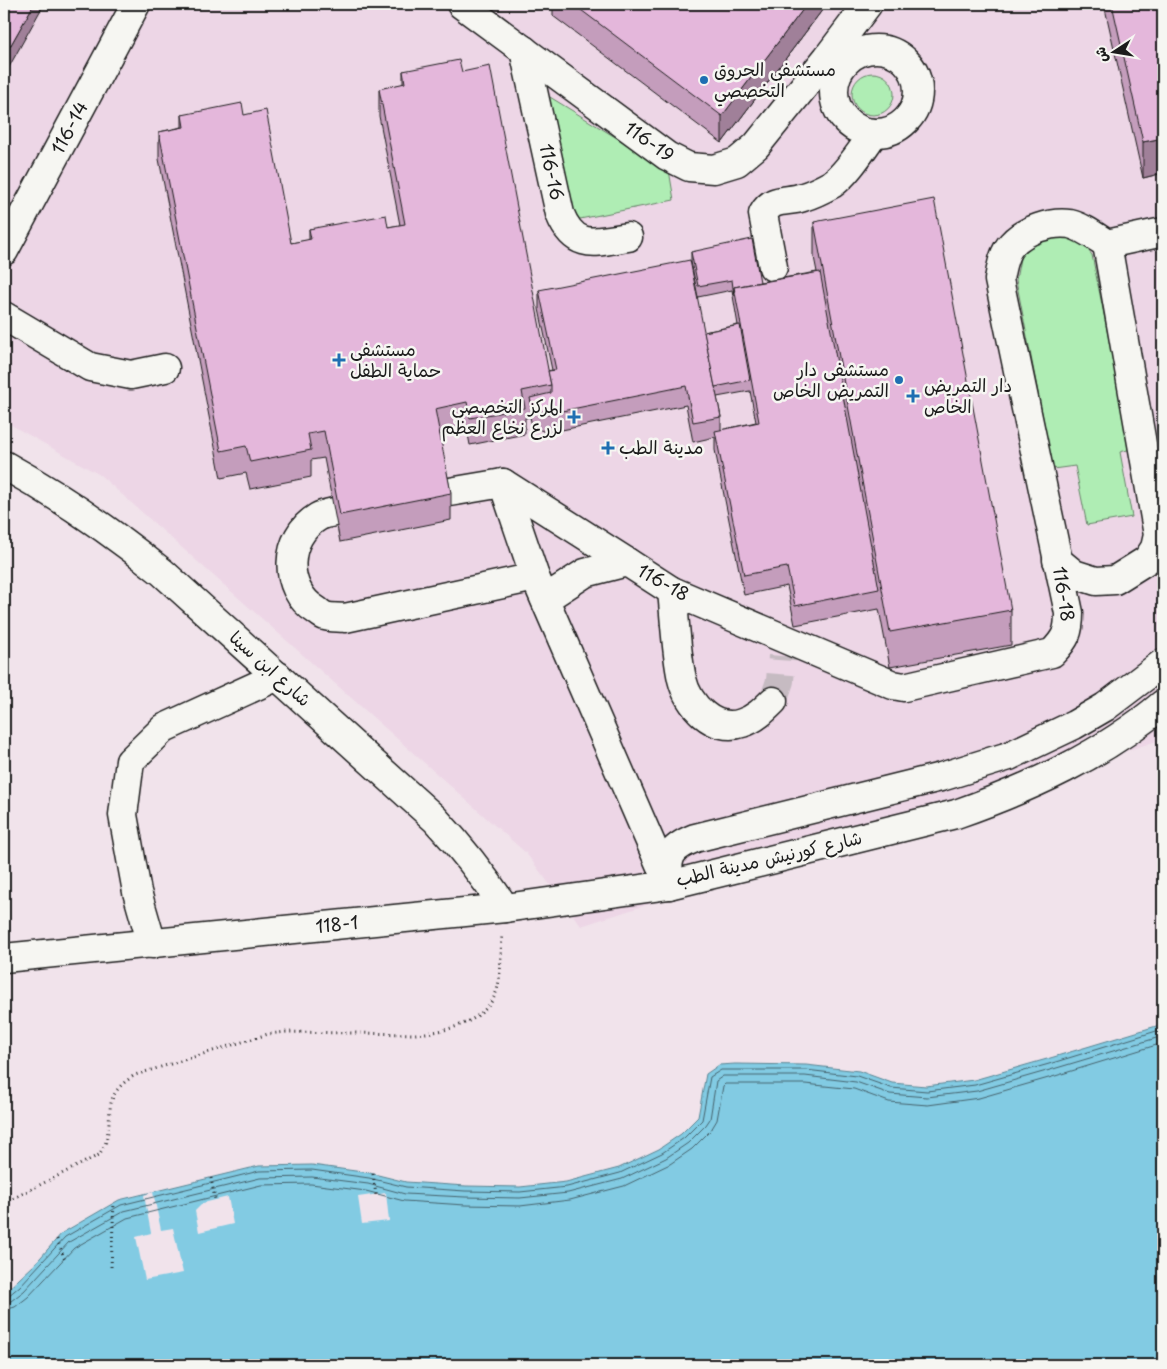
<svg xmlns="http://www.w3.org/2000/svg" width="1167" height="1369" font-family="'Playpen Sans','Playpen Sans Arabic',sans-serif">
	<rect width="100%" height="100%" fill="#f1e3eb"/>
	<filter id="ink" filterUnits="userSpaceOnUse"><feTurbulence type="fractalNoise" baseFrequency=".02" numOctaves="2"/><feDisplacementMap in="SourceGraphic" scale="10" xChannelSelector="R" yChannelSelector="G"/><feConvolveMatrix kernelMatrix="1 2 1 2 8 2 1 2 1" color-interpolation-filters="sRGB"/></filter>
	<g filter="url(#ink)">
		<path fill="#edd6e6" d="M4,4H1163V739L581,926L526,853L100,475L4,421Z"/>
		<g fill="#afedb4" stroke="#668468">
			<circle cx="873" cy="94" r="21"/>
			<path d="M545,94L669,170L674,200L570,221Z"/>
			<path d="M1064,236L1080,240L1092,255L1131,449L1120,452L1132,517L1087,525L1075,466L1053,469L1016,280L1021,253L1034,241Z"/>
		</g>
		<path fill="#82cbe3" stroke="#598593" d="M1163,1024V1365H4V1293L34,1265L62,1233L119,1200L259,1166L312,1165L370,1173L406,1182L466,1186L520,1187L566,1182L619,1168L659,1149L681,1134L698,1117L706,1074L719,1065L735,1064L806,1065L859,1071L892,1083L926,1086L974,1080L1047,1059Z"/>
		<g fill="#f1e3eb">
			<path d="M153,1192L161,1230L173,1228L183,1273L145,1280L136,1237L151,1233L144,1195Z"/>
			<path d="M386,1193L389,1221L362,1224L358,1197Z"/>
			<path d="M228,1197L233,1224L199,1232L195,1211L203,1203Z"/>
		</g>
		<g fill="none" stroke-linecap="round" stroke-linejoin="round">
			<g stroke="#45626c" stroke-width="1">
				<path d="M4,1296H8L20,1286L65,1237L121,1205L259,1171L312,1170L369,1178L406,1187L465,1191L520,1192L567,1187L620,1173L662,1153L684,1138L702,1120L710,1077L721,1070H806L857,1076L891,1088L927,1091L975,1085L1049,1064L1163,1029"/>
				<path d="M4,1303L11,1301L24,1291L69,1242L124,1211L260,1178L312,1177L368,1184L405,1194L465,1197L520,1198L568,1193L622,1179L666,1158L688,1143L706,1125L710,1119L716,1081L723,1076H805L856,1082L890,1094L927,1097L977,1091L1050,1070L1163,1036"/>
				<path d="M4,1310L15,1307L28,1297L74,1248L127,1218L261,1185L311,1184L366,1191L404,1201L465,1205L520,1206L570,1200L624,1186L670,1164L692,1149L711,1130L717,1120L723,1086L725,1084H805L854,1089L889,1102L928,1105L979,1098L1052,1077L1163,1043"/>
			</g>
			<path stroke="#c6bbc2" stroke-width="28" stroke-dasharray="28 14" stroke-linecap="butt" d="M773,701L780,681L782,656"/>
			<g stroke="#1c1c1c" stroke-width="31">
				<g id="minor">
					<path d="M461,4L667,156L689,167L714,169L737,162L756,146L827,58L868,4"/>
					<circle cx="876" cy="91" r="42"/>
					<path d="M524,50L560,214C575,251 596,242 628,237"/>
					<path d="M4,251L136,4"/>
					<path d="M773,267L763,214C772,196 788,203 803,197C813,194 823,189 832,184C847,174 863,148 874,133"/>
					<path d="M4,316L90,367L131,375L165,368"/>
					<path d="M4,465C60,496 112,532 162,572L435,819C463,849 483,875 505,908"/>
					<path d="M503,483L627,562"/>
					<path d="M414,498L503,483L535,577L669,885"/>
					<path d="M371,506C359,509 328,511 318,517C284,537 282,589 316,610C319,612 322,615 325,616C331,618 339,617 345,618L535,577"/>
					<path d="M1057,560L1074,574L1096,581L1115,580L1147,560L1155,548L1158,535L1107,244"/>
					<path d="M672,591C675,619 676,653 682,679C688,705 714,733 742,723C755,719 764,710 773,701"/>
					<path d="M545,599L585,573L627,562L672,591L893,685L904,687L1052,653C1066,639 1069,632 1069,613L999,280C1001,268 1003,253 1012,244C1025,230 1051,221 1070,224C1083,227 1096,237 1107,244L1163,232"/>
					<path d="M669,883C666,856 670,848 695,838L941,777L1009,756L1074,725L1105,707L1163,663"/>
					<path d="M152,944L137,892L123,815L130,761L164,728L278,676"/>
					<path d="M4,958L505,908L669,885L956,814C1030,788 1103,755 1163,704"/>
				</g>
			</g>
			<g stroke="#1c1c1c" stroke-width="3" stroke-dasharray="1 4" stroke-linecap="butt">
				<path d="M373,1174L376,1195"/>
				<path d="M211,1178L215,1199"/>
				<path d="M4,1203L99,1155C101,1151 105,1146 106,1141C114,1110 101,1096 135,1075L268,1034L287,1032L415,1034C446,1032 486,1023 497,990C501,977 501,950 502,935"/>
				<path d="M57,1239L65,1260"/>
				<path d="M111,1267L114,1203"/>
			</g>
			<use href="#minor" stroke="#f6f6f2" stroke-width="28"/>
		</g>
		<g fill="#c49dbc" stroke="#1c1c1c" fill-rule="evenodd">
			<path d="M553,4H826V5L722,143L553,16Z"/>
			<path d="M1104,4H1163V173L1143,178Z"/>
			<path d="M403,71L462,72L548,371L552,370L539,309V290L704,332L738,325L732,290L698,297L691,262V252L760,282L817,272L814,257V222L1011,610V645L890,667L879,609L795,625L787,586L744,595L715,450V437L693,442L686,405L547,433L532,426L530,417L525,418V434L470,445L467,429L439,435L451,493V520L340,542L324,458L311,460V477L250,489L246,473L221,478L159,159V132L182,127V115H244L291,243L309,240V229L388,227L400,225L379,116V89L403,84ZM750,391L756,422L721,430V417L717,397Z"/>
		</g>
		<g fill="#a08099" stroke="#1c1c1c">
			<path d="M34,4H44L4,76V57Z"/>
			<path d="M807,4H826V5L722,143V116Z"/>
			<path d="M1163,138V173L1143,178V142Z"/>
		</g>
		<g fill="#e4b7db" stroke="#1c1c1c">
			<path d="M4,4H34L4,57Z"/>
			<path d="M573,4H807L722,116Z"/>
			<path d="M1112,4H1163V138L1143,142Z"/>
			<path d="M459,60L462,72L490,66L551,385L522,391L525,408L470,418L467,402L435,409L451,493L340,515L324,431L308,434L311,450L250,462L246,446L221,451L159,132L184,127L182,115L242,103L244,115L266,110L291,243L311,239L309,229L386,215L388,227L405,224L379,89L405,83L403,71Z"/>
			<path d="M934,199L1011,610L890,632L814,222Z"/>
			<path d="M752,239L760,282L734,287V296L732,280L698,286L691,252Z"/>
			<path d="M690,260L721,417L693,422L686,386L547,414L532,407L530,398L551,393V385L548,371L556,370L539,290Z"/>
			<path d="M820,272L879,589L795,606L787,567L744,575L715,431L759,422L734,287Z"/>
			<path d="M740,325L750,380L715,387L704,332Z"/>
		</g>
	</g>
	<g fill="#1f6fb2" stroke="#f6f6f2" stroke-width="2">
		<circle cx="704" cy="80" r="5"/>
		<path d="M336.5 352.5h5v5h5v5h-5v5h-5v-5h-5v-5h5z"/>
		<circle cx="899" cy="380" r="5"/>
		<path d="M910.5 388.5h5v5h5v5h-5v5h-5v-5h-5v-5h5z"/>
		<path d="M571.5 409.5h5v5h5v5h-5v5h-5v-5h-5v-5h5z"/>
		<path d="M605.5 440.5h5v5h5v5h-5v5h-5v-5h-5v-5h5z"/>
	</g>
	<g text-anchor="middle" stroke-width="5" stroke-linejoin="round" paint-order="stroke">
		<g font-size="18" fill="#1c1c1c" stroke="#f6f6f2" text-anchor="start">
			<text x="714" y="76">مستشفى الحروق<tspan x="714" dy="21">التخصصي</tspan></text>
			<text x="350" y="356">مستشفى<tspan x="350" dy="21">حماية الطفل</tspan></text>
			<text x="889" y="376" text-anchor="end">مستشفى دار<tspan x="889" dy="21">التمريض الخاص</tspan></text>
			<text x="924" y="392">دار التمريض<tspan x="924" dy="21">الخاص</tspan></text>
			<text x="563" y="413" text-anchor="end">المركز التخصصي<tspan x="563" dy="21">لزرع نخاع العظم</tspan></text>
			<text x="619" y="454">مدينة الطب</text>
		</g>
		<g font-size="18" fill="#1c1c1c" stroke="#f6f6f2">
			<text transform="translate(70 128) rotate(-62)" y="6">116-14</text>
			<text transform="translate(649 142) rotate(35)" y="6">116-19</text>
			<text transform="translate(551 172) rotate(78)" y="6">116-16</text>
			<text transform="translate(663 583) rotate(29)" y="6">116-18</text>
			<text transform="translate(1063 594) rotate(81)" y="6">116-18</text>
			<text transform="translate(270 669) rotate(42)" y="6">شارع ابن سينا</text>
			<text transform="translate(769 859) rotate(-13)" y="6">شارع كورنيش مدينة الطب</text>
			<text transform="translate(337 925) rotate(-6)" y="6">118-1</text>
		</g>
	</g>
	<rect width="1167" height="1369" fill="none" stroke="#f6f6f2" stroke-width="20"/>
	<rect x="10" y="10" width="1147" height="1349" fill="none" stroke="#1c1c1c" stroke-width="2" filter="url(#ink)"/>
	<g transform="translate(1114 52) rotate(258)" stroke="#f6f6f2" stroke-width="4" paint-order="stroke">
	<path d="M0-4L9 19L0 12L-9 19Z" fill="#1c1c1c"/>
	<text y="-8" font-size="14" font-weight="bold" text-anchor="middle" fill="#1c1c1c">ش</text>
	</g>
</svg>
